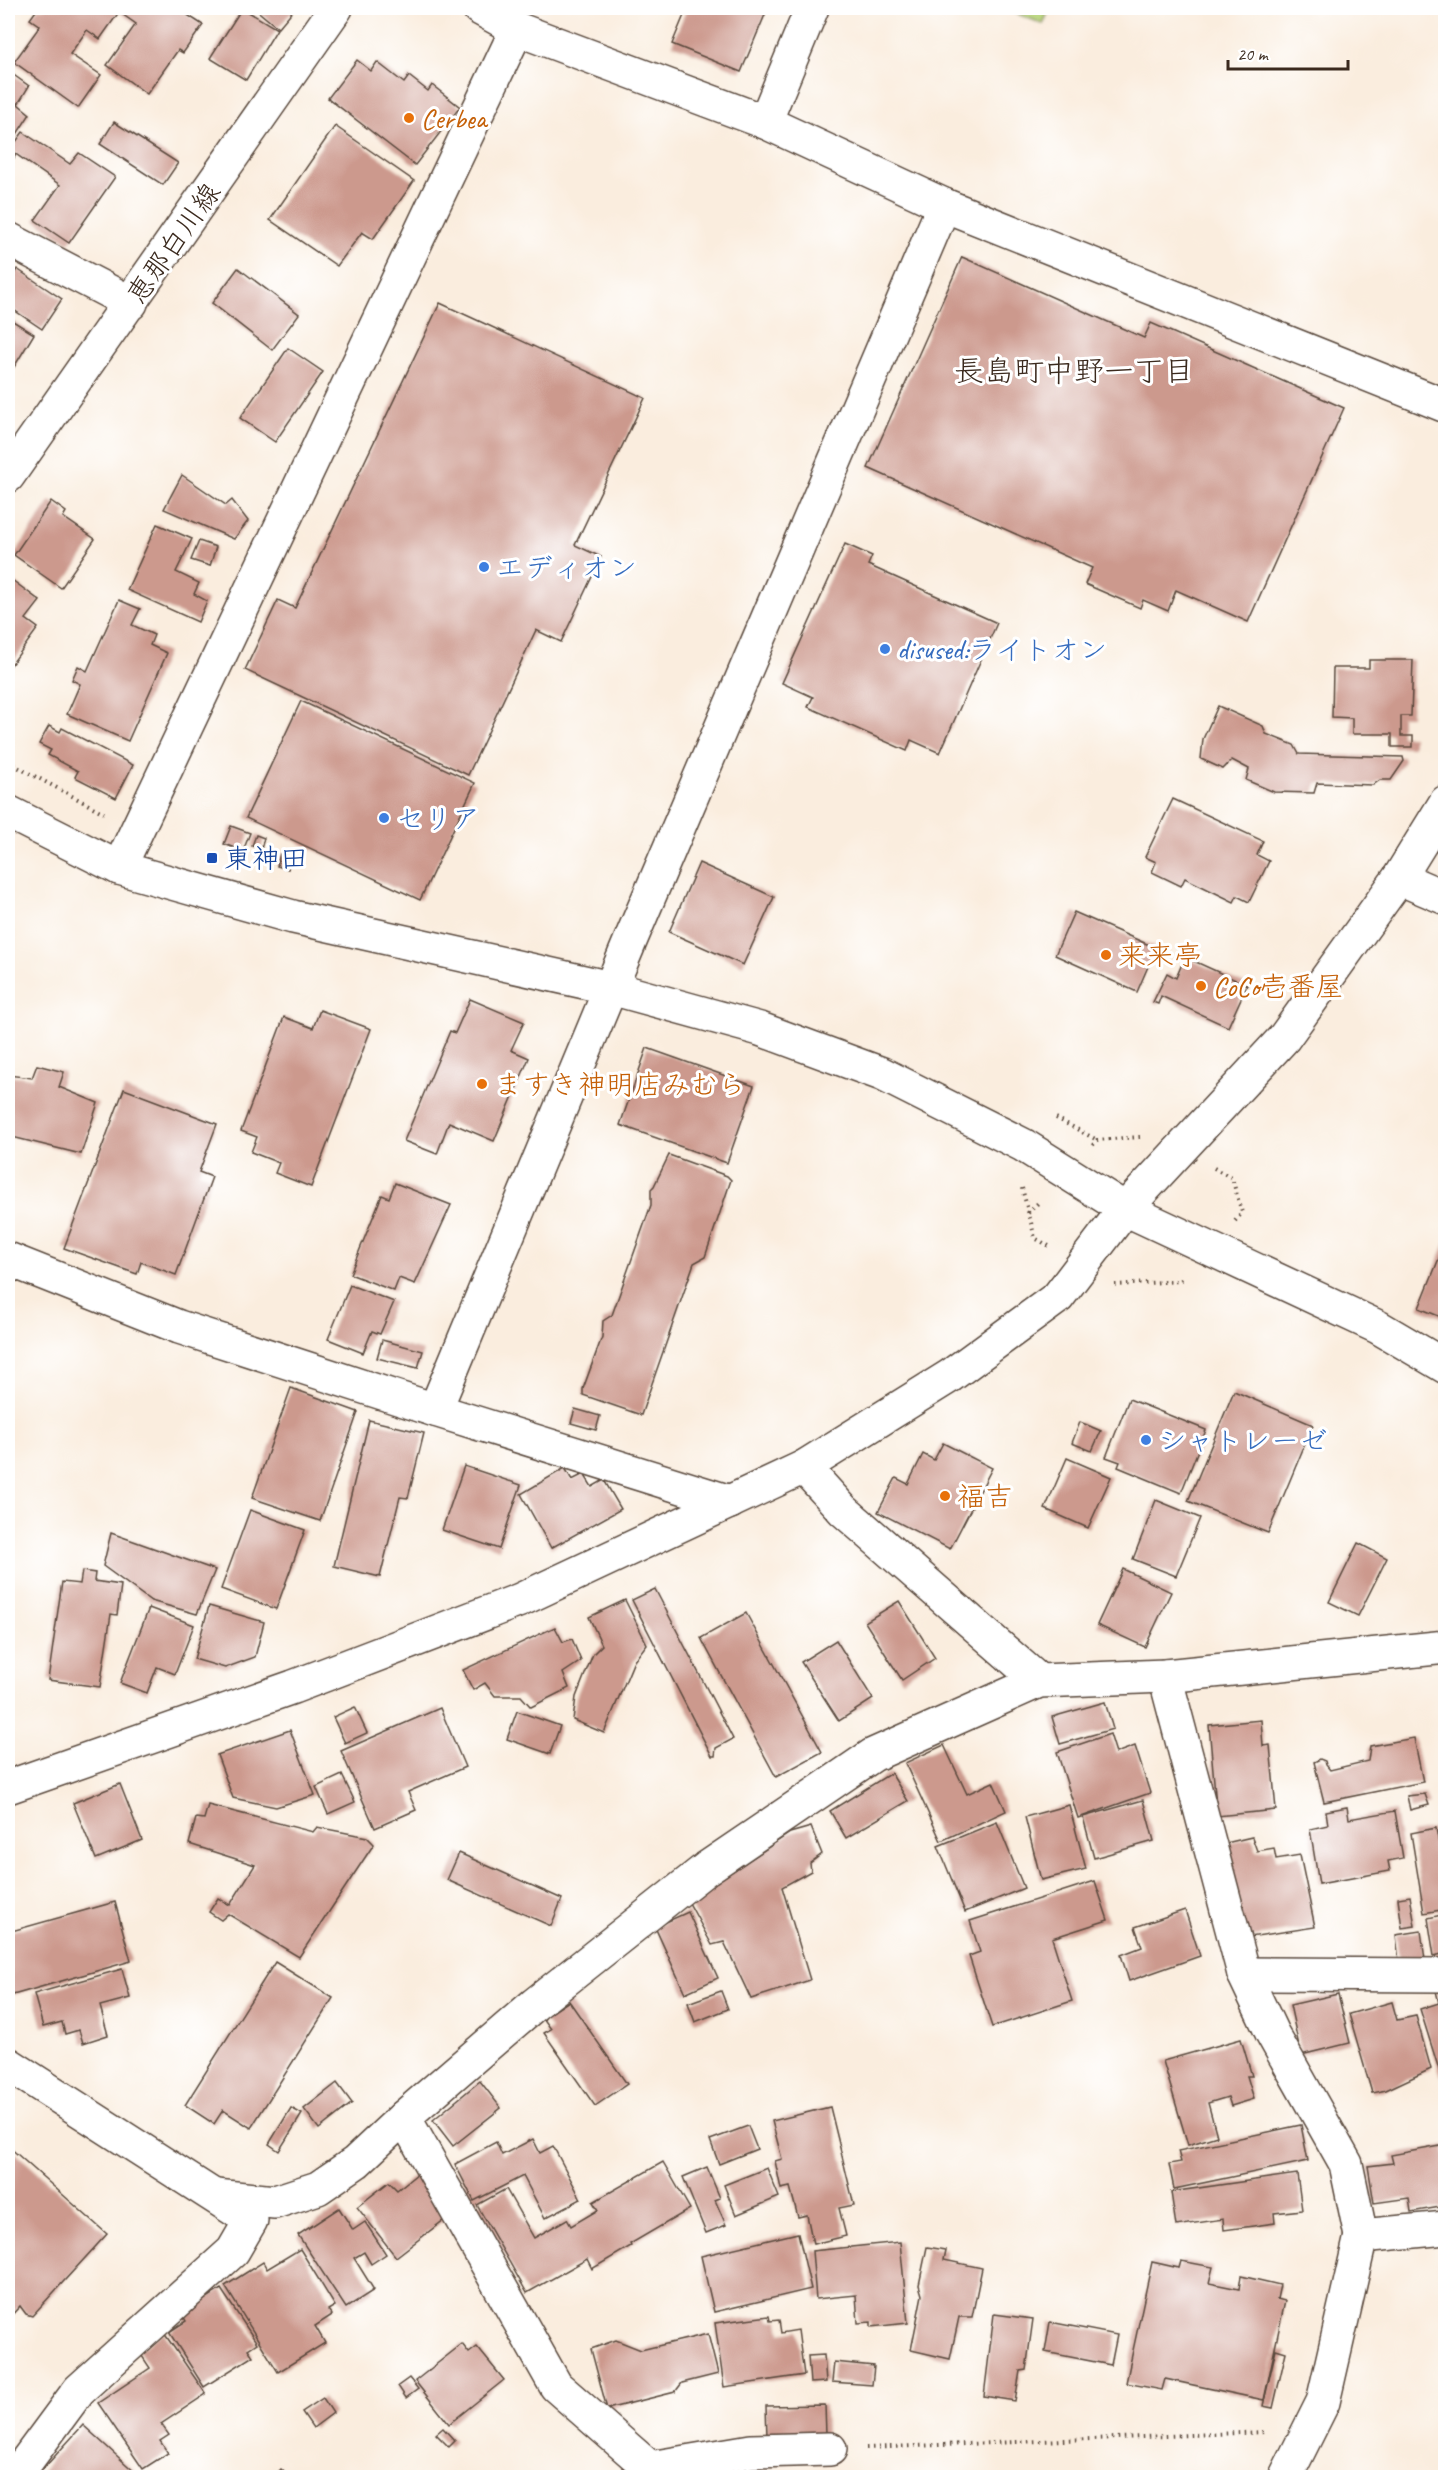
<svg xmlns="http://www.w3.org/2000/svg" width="1453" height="2485" font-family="Caveat,'Klee One',sans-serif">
	<rect width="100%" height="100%" fill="#fff"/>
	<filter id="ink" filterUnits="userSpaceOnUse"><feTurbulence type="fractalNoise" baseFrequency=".0167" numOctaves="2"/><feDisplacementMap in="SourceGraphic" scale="12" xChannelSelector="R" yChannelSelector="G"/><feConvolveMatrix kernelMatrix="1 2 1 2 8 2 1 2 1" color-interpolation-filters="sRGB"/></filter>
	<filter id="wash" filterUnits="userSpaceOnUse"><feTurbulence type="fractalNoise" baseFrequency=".008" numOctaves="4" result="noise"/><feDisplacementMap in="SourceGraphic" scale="24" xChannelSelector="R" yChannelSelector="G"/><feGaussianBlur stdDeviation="1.35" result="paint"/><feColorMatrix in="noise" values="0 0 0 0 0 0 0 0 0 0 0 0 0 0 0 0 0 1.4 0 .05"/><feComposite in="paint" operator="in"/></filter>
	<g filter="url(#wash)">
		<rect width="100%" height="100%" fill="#faedde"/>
		<path fill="#b8d47a" stroke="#7a7f4c" stroke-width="1.5" d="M1003,8H1050L1043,24Z"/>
		<g id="blocks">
			<g fill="#cc998d">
				<path d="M38,8H177L203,25L183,53L178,50L147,94L107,65L136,24L119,12L100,39L87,30L70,54L101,75L78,108L14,62L40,26L30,19Z"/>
				<path d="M242,8L277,29L246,80L210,58Z"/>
				<path d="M254,8H295L278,28Z"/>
				<path d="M687,8H761L767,10L741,72L672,44Z"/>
				<path d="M357,60L371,71L377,62L404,83L409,76L428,91L432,85L460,107L415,165L328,98Z"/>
				<path d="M8,71L29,86L18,104L30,114L8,148Z"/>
				<path d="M114,122L178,163L163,185L100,144Z"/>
				<path d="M335,126L414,181L373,239L362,232L337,266L270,220Z"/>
				<path d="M23,132L70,164L79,153L115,177L69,243L35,220L60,185L10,150Z"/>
				<path d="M8,150L15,156L8,169Z"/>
				<path d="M962,257L1144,338L1151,323L1344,408L1248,622L1176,590L1168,611L1143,600L1140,608L1085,584L1092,568L868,468Z"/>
				<path d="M238,268L299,314L272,350L212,303Z"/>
				<path d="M17,269L62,299L42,329L8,306V284Z"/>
				<path d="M440,303L645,398L575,545L601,557L599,562L561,642L536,630L468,775L245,670L278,600L295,608Z"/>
				<path d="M8,318L34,334L8,377Z"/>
				<path d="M288,348L323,372L275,442L240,418Z"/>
				<path d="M182,475L226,505L232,500L248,521L234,539L164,509Z"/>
				<path d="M51,501L66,512L63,517L95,539L61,588L14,555Z"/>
				<path d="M157,524L192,539L176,572L199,583L194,594L207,601L198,622L127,590Z"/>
				<path d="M199,541L216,547L210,566L191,560Z"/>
				<path d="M845,544L872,556L868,565L997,623L940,753L911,740L907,751L808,707L813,697L782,683Z"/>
				<path d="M8,577L40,601L26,619L38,628L8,669Z"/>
				<path d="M119,600L140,609L132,625L154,635L150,645L167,653L128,741L67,714L80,684L72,680L78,666L87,671Z"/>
				<path d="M1369,660H1413L1411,716H1401V736H1413V747H1392V734H1352V718L1332,717L1333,668H1369Z"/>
				<path d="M301,701L475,783L420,900L246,818Z"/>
				<path d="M1218,706L1263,726L1266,734L1294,745L1299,754L1403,757L1404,761L1391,780H1380L1373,785L1317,783L1314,793L1274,792L1246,780L1249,769L1232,760L1223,769L1201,759L1203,739Z"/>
				<path d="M49,726L60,732L62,728L133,765L116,798L75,777L78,771L48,755L51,750L39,744Z"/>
				<path d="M1173,799L1263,841L1257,855L1269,861L1249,902L1237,896L1234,902L1185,878L1181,886L1152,872L1156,862L1145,857Z"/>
				<path d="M231,826L250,833L243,851L224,844Z"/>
				<path d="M256,835L264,838L261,849L252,846Z"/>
				<path d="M280,854L291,857L288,869L277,866Z"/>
				<path d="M699,863L774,897L743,965L669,932Z"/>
				<path d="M1074,912L1156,948L1137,992L1055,955Z"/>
				<path d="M1185,957L1247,985L1228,1027L1161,996L1158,1004L1153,1002L1167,973L1176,978Z"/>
				<path d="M470,999L524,1022L511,1050L529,1058L494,1141L449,1122L437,1154L404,1141L450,1031L455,1033Z"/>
				<path d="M320,1010L371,1029L311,1187L275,1173L279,1163L251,1152L257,1137L241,1131L284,1017L313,1028Z"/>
				<path d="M647,1048L754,1086L727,1163L620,1125Z"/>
				<path d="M37,1065L64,1072L59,1087L98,1103L81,1154L8,1136V1075L32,1078Z"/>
				<path d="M124,1089L217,1124L199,1172L212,1177L176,1275L141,1262L137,1274L64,1248Z"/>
				<path d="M669,1155L727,1176L731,1180L705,1257L694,1263L641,1415L583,1395V1389L602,1337L603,1321L612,1315L651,1205V1189L654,1186Z"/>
				<path d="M395,1183L451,1205L415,1284L399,1278L394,1291L350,1274L382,1195L389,1198Z"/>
				<path d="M1446,1241V1319L1419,1308Z"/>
				<path d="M350,1285L394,1302L380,1334L372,1331L363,1353L328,1339Z"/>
				<path d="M382,1340L423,1351L418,1368L377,1358Z"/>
				<path d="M291,1388L358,1412L320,1521L252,1498Z"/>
				<path d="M1234,1391L1313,1425L1268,1533L1188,1501Z"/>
				<path d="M1129,1399L1206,1430L1181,1493L1118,1467L1120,1462L1106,1457Z"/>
				<path d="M575,1409L600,1416L596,1430L571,1423Z"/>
				<path d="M369,1420L424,1433L408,1498L400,1497L380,1577L334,1566Z"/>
				<path d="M1080,1422L1101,1431L1092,1451L1072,1443Z"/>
				<path d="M943,1443L992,1468L950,1549L878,1512L896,1478L908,1484L923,1454L934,1460Z"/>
				<path d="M1067,1458L1111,1477L1088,1528L1045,1509Z"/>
				<path d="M464,1466L521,1485L499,1549L442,1530Z"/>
				<path d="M565,1468L572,1480L584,1474L592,1487L604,1480L621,1509L551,1548L521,1494Z"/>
				<path d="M1156,1500L1200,1518L1176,1576L1133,1559Z"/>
				<path d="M250,1510L305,1530L276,1609L221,1589Z"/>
				<path d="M111,1533L215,1570L197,1614L151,1601L103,1566Z"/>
				<path d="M1358,1543L1387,1558L1358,1616L1329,1602Z"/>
				<path d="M1123,1569L1171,1592L1145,1647L1097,1625Z"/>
				<path d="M82,1571L95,1573L94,1581L121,1585L117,1615L111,1614L100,1687L48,1680L62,1582L80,1584Z"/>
				<path d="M655,1589L733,1739L716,1748L715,1756H712L632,1600Z"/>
				<path d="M625,1600L647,1644L634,1661L604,1733L573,1720L576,1697L593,1654L602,1645L589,1617Z"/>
				<path d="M899,1601L935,1658L902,1680L865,1622Z"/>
				<path d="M209,1606L264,1622L255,1657L225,1668L194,1659Z"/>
				<path d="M149,1608L194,1625L175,1674L157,1667L147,1693L120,1683Z"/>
				<path d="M746,1613L822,1752L776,1777L701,1638Z"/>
				<path d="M555,1627L563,1642L572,1639L581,1661L563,1673L569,1688L531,1707L521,1696H495L485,1683L473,1690L463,1670Z"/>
				<path d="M836,1640L873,1699L839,1721L801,1662Z"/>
				<path d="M1105,1702L1113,1729L1060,1744L1052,1717Z"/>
				<path d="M355,1707L367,1733L345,1743L333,1717Z"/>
				<path d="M440,1708L465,1767L408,1792L416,1810L375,1828L341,1751Z"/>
				<path d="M517,1711L560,1726L550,1754L507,1739Z"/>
				<path d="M1261,1720L1263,1746L1270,1745L1276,1810L1217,1816L1209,1725Z"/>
				<path d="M290,1730L315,1795L276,1807L233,1798L217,1755Z"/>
				<path d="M1110,1734L1116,1753L1135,1746L1150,1793L1078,1818L1057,1752Z"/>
				<path d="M1414,1738L1423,1782L1324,1802L1314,1762L1320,1759L1325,1761L1326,1765L1330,1770L1368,1761L1370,1746Z"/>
				<path d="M944,1745L967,1794L993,1782L1006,1811L941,1841L905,1763Z"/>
				<path d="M891,1773L908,1801L846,1838L830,1811Z"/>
				<path d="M342,1775L355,1802L328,1814L316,1787Z"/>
				<path d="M120,1784L142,1840L96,1859L73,1803Z"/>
				<path d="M1425,1794L1429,1805L1410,1810L1407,1796Z"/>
				<path d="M1143,1800L1154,1841L1094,1858L1083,1817Z"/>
				<path d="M208,1805L313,1832L317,1827L367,1837L374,1844L299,1957L228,1914L221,1920L209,1912L218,1898L230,1905L255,1865L189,1844L196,1818L204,1819Z"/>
				<path d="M1069,1805L1086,1869L1041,1880L1025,1817Z"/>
				<path d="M1347,1807L1349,1819L1395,1811L1403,1858L1388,1861L1390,1871L1319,1884L1310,1829L1328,1825L1326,1811Z"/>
				<path d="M997,1822L1024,1888L965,1912L938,1846Z"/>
				<path d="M811,1827L822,1854L810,1863L811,1871L782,1887L810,1980L751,1999L724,1942L712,1945L688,1901L790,1833Z"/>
				<path d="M1436,1828L1439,1844L1444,1843L1446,1850V1909L1424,1913L1411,1833Z"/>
				<path d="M1252,1837L1257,1851L1274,1848L1276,1859L1300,1855L1315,1927L1237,1939L1217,1845Z"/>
				<path d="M459,1853L562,1899L551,1926L447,1880Z"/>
				<path d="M1095,1881L1108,1920L1052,1938L1072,2001L992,2027L969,1956L980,1952L970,1921Z"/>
				<path d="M1410,1896L1415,1926L1402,1928L1398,1898Z"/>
				<path d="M115,1902L131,1961L13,1995L8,1975V1932Z"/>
				<path d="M1185,1910L1200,1956L1129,1981L1121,1955L1142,1947L1135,1927Z"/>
				<path d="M688,1912L718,1978L685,1993L655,1927Z"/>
				<path d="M1446,1914V1953L1434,1956L1428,1918Z"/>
				<path d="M1421,1931L1426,1967L1400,1970L1396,1935Z"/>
				<path d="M275,1962L333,1998L251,2128L223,2110L214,2124L185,2105Z"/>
				<path d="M122,1969L130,1998L100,2006L108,2035L83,2043L79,2030L65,2034L62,2022L43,2027L34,1994Z"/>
				<path d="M1446,1988V2075L1441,2076L1420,2009L1439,2003L1436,1991Z"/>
				<path d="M721,1991L728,2009L695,2022L688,2003Z"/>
				<path d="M1338,1994L1350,2043L1301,2055L1290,2005Z"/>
				<path d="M569,2001L627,2084L595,2106L544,2033L551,2029L543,2018Z"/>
				<path d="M1392,2002L1397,2020L1416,2016L1431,2069L1386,2090L1372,2093L1349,2014Z"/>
				<path d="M1241,2039L1252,2076H1247L1254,2099L1231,2106L1228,2097L1208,2103L1217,2136L1188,2145L1163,2061Z"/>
				<path d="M480,2081L501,2108L453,2146L433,2120Z"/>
				<path d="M337,2083L352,2103L319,2129L304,2109Z"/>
				<path d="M830,2107L854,2205L839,2208L846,2236L813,2244L807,2215L798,2217L790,2187L781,2189L775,2161L782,2159L772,2121Z"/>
				<path d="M291,2108L302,2114L279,2151L269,2144Z"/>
				<path d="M1301,2125L1308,2161L1174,2189L1169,2164L1181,2162L1178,2151Z"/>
				<path d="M748,2126L757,2149L719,2164L710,2140Z"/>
				<path d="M533,2139L540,2153L553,2146L581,2199L545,2218L523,2176L474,2201L455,2164L496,2142L502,2155Z"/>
				<path d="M1446,2145V2206L1411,2212L1409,2198L1374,2203L1368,2166L1393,2163L1391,2155Z"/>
				<path d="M8,2146L107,2234L32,2316L26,2314L20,2306L8,2319Z"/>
				<path d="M663,2162L690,2209L630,2244L631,2246L592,2269L587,2259L527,2293L477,2205L506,2189L534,2238L567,2219L571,2226L598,2210L593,2202Z"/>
				<path d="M707,2167L720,2198L715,2200L726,2225L706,2233L683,2177Z"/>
				<path d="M767,2168L779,2197L736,2215L724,2185Z"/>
				<path d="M417,2174L449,2216L396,2257L357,2207L389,2182L397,2190Z"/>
				<path d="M1297,2174L1302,2210L1274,2213L1275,2223L1224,2230L1223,2219L1176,2226L1171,2192Z"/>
				<path d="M339,2208L353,2230L365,2222L386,2254L371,2264L364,2252L354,2258L374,2290L346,2308L298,2235Z"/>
				<path d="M798,2233L811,2289L714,2312L701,2256Z"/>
				<path d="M900,2242L908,2323L871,2327V2322L858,2323L856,2295L816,2299L812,2251Z"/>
				<path d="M927,2247L946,2250L944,2260L982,2268L972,2317H959L950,2359L911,2350L922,2295L919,2285Z"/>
				<path d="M300,2249L335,2306L328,2310L332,2315L315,2326L325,2343L278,2372L225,2286L263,2262L267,2269Z"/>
				<path d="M1181,2261L1213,2267L1209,2283L1239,2289L1241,2276L1280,2285L1277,2299L1285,2301L1264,2400L1165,2379L1162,2390L1126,2383L1152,2262L1179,2268Z"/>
				<path d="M221,2289L257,2343L248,2349L253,2356L204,2387L169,2332L186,2321L182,2314Z"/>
				<path d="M994,2314L1033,2319L1026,2370L1020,2371L1015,2401L984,2396Z"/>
				<path d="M769,2316L770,2321L779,2320L781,2333L798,2330L804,2375L724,2387L715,2323Z"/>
				<path d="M1050,2322L1117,2335L1111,2365L1045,2352Z"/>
				<path d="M164,2333L206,2394L161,2424L169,2435L160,2441L168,2453L143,2469L98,2403L150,2368L138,2350Z"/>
				<path d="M708,2334L718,2374L682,2383L675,2392L607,2409L591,2349L616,2340L641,2350Z"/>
				<path d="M462,2344L469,2353L477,2347L504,2380L449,2424L415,2381Z"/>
				<path d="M1276,2349L1286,2352L1273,2408L1263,2406Z"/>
				<path d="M824,2355L826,2382L810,2383L808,2356Z"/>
				<path d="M834,2362L874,2366L872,2385L832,2382Z"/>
				<path d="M409,2378L418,2389L406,2398L398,2386Z"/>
				<path d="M323,2398L333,2413L313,2428L302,2412Z"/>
				<path d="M825,2405L826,2434L767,2436L766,2406Z"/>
				<path d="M83,2425L138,2475L141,2478H35Z"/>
				<path d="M443,2428L455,2441L449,2447L436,2434Z"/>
				<path d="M720,2460H760V2476L720,2477Z"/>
				<path d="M281,2469L290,2478H272Z"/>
			</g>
		</g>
	</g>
	<g filter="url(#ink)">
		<use href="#blocks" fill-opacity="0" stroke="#58473b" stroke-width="1.5"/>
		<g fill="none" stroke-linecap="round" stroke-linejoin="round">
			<g stroke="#58473b" stroke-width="36">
				<g id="street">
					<path d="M479,8L517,29L765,122L944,205L1446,406"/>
					<path d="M765,122L812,8"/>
					<path d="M8,239L131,303"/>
					<path d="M8,812L119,868L293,917L611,988L760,1029L882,1074L1023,1145L1125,1209"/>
					<path d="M119,868L517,29"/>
					<path d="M1399,878L1446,898"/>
					<path d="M8,1259L179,1327L435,1410L730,1502"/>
					<path d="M435,1410L631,939L944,205"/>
					<path d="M804,1467L843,1510L1039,1681"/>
					<path d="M1165,1676L1244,1974L1272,2033L1346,2164L1361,2236L1446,2228"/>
					<path d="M1244,1974L1446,1975"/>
					<path d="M8,2064L251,2220L233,2251L79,2390L14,2478"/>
					<path d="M404,2117L556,2386L650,2468L652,2478"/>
					<path d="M216,2196L275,2202L318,2188L356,2162L404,2117L535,2004L707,1868L873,1755L1039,1681L1165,1676L1446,1647"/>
					<path d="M650,2468L751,2451L830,2449"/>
					<path d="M1285,2478L1323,2402L1361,2236"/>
				</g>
			</g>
			<g stroke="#58473b" stroke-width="36">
				<g id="secondary">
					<path d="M1125,1209L1378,1327L1446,1367"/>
					<path d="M8,1787L293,1687L520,1600L804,1467L950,1376L1058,1297L1125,1209L1284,1038L1399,878L1446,802"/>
				</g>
			</g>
			<g stroke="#58473b" stroke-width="36">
				<path id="primary" d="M8,476L336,8"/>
			</g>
			<g stroke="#58473b" stroke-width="4" stroke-dasharray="1.5 4.5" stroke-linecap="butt">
				<path d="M8,762L104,813"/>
				<path d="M1056,1118L1097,1140"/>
				<path d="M1093,1145L1097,1140L1140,1137"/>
				<path d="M1214,1168L1232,1178L1242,1213L1235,1221"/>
				<path d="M1022,1188L1035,1238L1049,1246"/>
				<path d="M1028,1213L1040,1201"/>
				<path d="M1115,1285L1180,1281L1184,1278"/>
				<path d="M866,2448L1266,2432"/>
			</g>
			<use href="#street" stroke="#fff" stroke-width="33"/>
			<use href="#secondary" stroke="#fff" stroke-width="33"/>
			<use href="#primary" stroke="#fff" stroke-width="33"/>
		</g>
	</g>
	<g fill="#e8710a" stroke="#fff" stroke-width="2">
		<circle cx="409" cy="118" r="6"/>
		<circle cx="1106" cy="955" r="6"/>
		<circle cx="1201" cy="986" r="6"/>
		<circle cx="482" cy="1084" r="6"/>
		<circle cx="945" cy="1496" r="6"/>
	</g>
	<g fill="#3f7fe0" stroke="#fff" stroke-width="2">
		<circle cx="484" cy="567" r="6"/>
		<circle cx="885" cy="649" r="6"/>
		<circle cx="384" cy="818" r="6"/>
		<circle cx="1146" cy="1440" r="6"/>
	</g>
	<rect fill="#1a4fb4" stroke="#fff" stroke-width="2" x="206" y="852" width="12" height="12" rx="3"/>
	<g text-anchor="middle" stroke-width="6" stroke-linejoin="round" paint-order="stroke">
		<g font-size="28" fill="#c56008" stroke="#fff" text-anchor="start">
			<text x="421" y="128">Cerbea</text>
			<text x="1118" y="965">来来亭</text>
			<text x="1213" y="996">CoCo壱番屋</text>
			<text x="494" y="1094">ますき神明店みむら</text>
			<text x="957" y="1506">福吉</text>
		</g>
		<g font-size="28" fill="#3b2a1e" stroke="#fff">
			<text transform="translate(173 243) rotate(-55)" y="10">恵那白川線</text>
		</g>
		<g font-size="28" fill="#366cbe" stroke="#fff" text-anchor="start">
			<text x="496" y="577">エディオン</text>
			<text x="897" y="659">disused:ライトオン</text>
			<text x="396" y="828">セリア</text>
			<text x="1158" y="1450">シャトレーゼ</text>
		</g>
		<g font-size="28" fill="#164399" stroke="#fff" text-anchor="start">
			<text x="224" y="868">東神田</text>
		</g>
		<g font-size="30" fill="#3b2a1e" stroke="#fff">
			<text x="1074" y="381">長島町中野一丁目</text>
		</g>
	</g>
	<rect width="1453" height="2485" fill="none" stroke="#fff" stroke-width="30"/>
	<path d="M1228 60v9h120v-9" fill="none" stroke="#3b2a1e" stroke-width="3"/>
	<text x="1237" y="60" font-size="18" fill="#3b2a1e" stroke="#ffffff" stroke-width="4.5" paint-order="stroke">20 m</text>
</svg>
